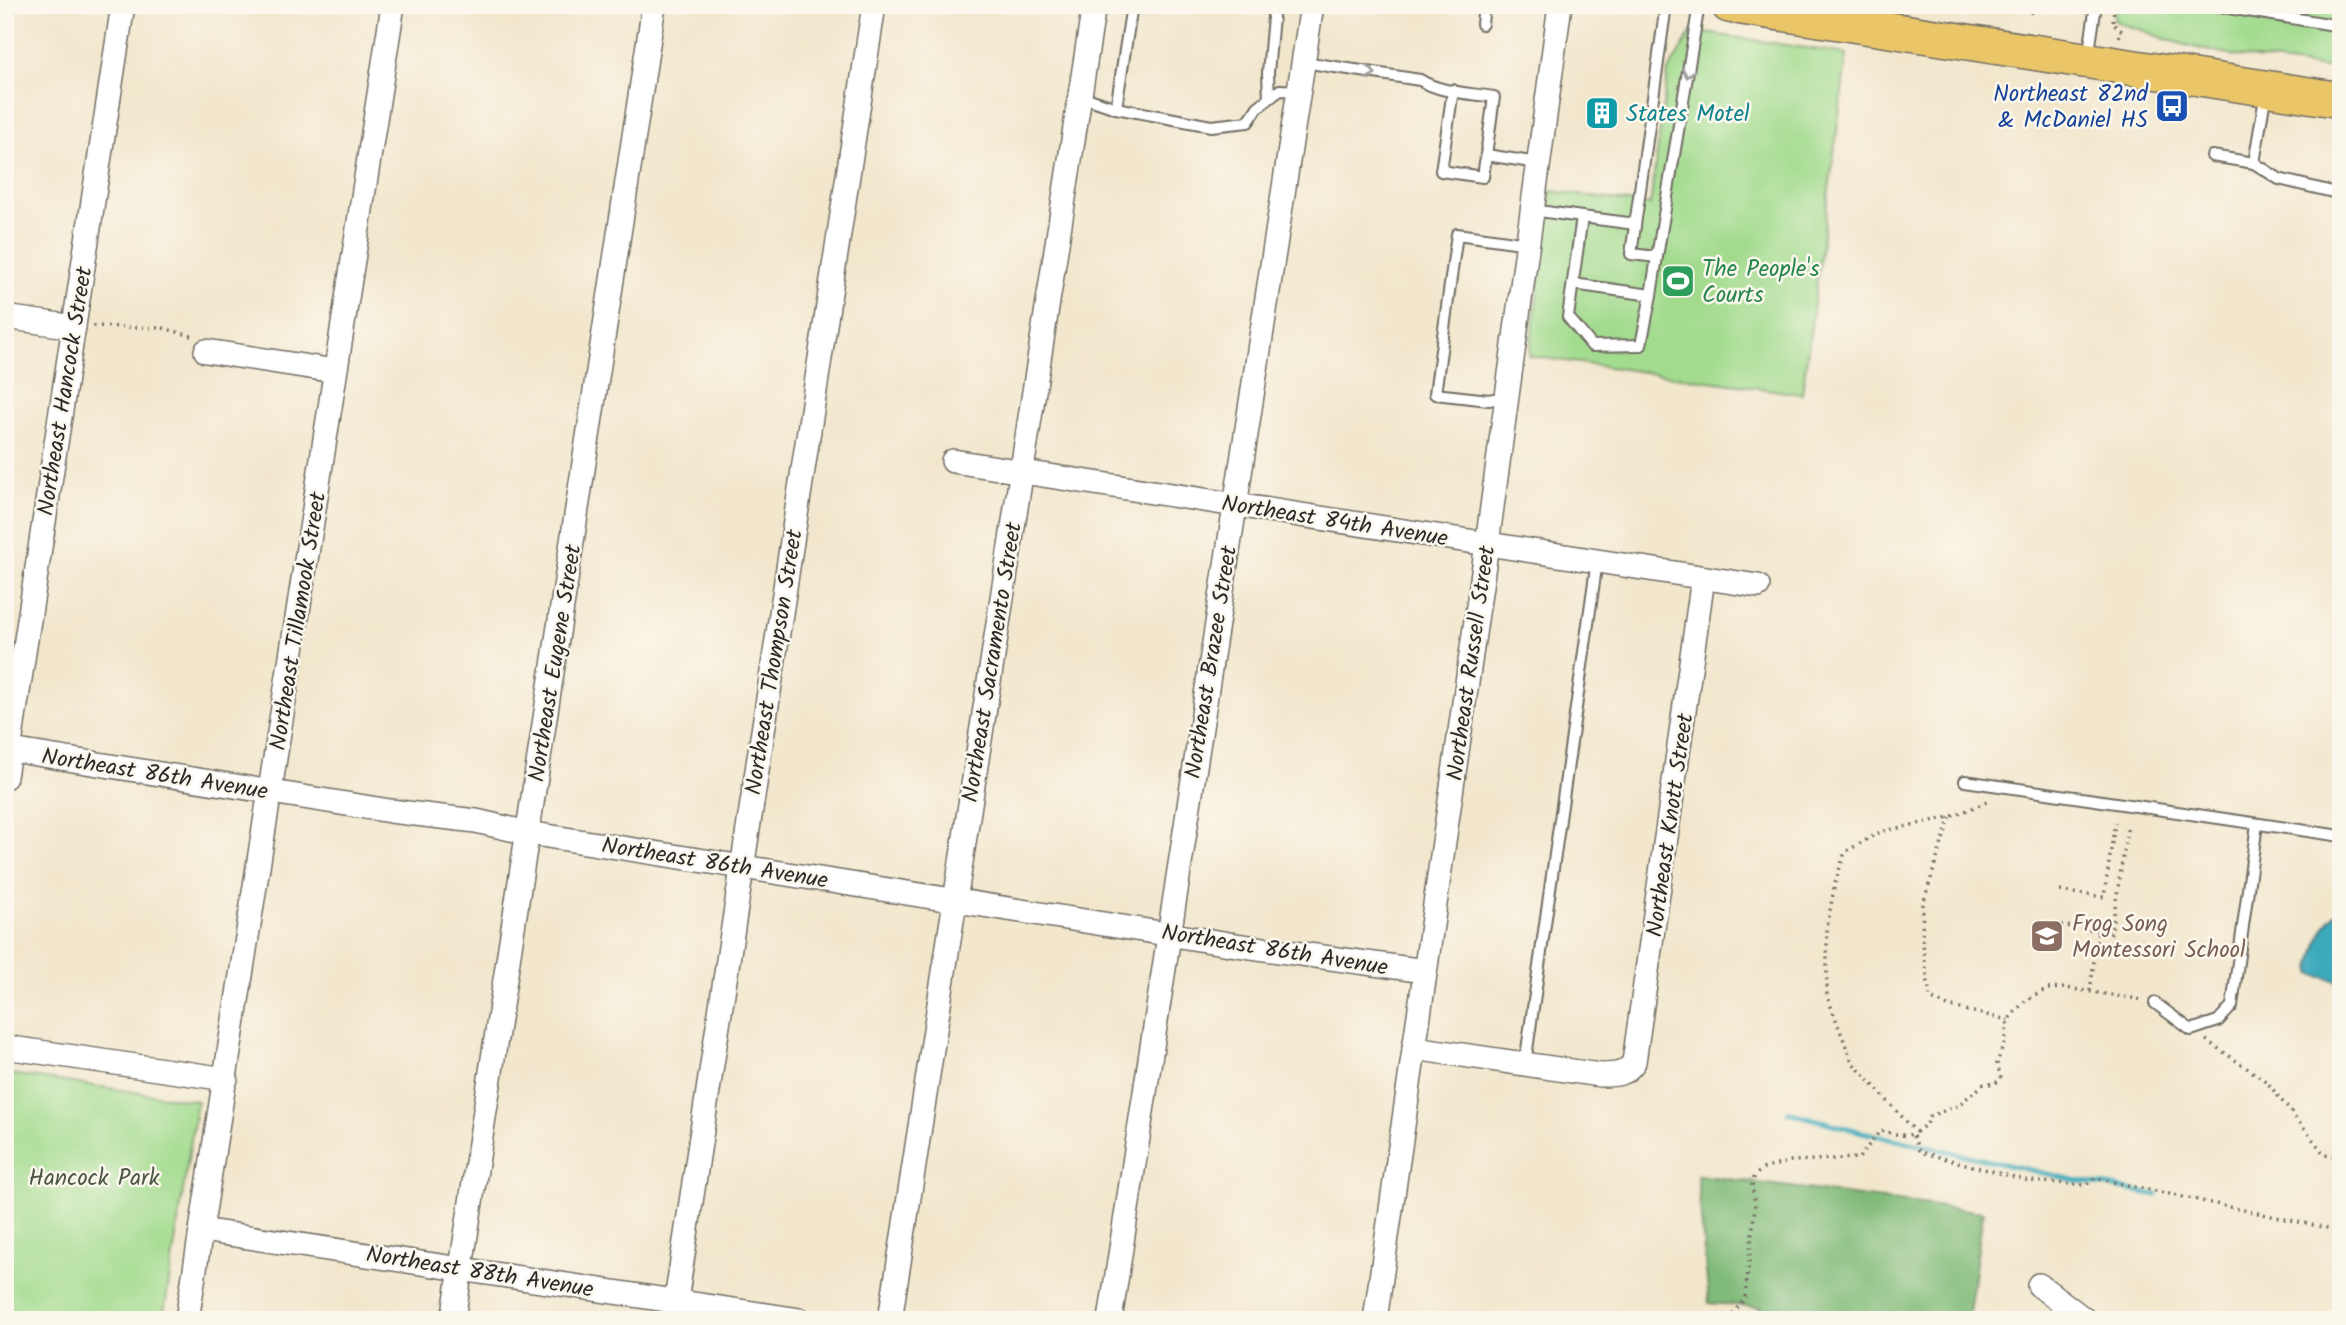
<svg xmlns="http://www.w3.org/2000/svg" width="2346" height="1325" font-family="Kalam,sans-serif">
	<rect width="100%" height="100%" fill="#fbf7ec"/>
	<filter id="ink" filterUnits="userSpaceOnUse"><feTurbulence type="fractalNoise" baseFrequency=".0143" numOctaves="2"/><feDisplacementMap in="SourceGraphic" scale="14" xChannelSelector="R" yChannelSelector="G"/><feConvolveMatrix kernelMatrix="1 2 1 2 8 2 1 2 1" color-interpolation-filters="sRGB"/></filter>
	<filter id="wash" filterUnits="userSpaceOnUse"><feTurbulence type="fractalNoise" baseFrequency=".00686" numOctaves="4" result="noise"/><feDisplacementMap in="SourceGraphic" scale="28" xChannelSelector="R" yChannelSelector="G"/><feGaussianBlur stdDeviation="1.57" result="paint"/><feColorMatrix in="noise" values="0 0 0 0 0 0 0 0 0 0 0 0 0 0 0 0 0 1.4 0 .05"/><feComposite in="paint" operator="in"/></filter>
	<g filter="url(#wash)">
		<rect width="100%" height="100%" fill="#f2e7cd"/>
		<g fill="#a2db8e" stroke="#66835c" stroke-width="2">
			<path d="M2116,5H2341V70C2277,61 2209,57 2149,33C2137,27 2126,28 2114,20Z"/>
			<path d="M1692,31L1847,54L1802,394L1529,356L1551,191L1650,205L1668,71Z"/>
			<path d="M11,1074L197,1101L163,1320H5V1088Z"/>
		</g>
		<path fill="#81bb79" stroke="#567352" stroke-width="2" d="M1697,1175L1983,1212L1968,1320H1759L1760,1307L1709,1303Z"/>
		<path fill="#3caabb" stroke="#346a73" stroke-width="2" d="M2341,908V982L2311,974V969C2316,947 2322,922 2341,908Z"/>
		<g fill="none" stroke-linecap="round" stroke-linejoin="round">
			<path stroke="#3caabb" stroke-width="5" d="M1788,1112L1862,1132L2079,1181L2157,1195"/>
		</g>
	</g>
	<g filter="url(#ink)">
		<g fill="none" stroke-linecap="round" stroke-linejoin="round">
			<g stroke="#716d64" stroke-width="14">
				<g id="service">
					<path d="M2210,5L2341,26"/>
					<path d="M1482,24L1484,5"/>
					<path d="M2088,58L2096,5"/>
					<path d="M1303,62L1420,80C1441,93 1469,93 1494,97L1483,177L1441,171L1453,90"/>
					<path d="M2266,92L2254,163L2279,179L2341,194"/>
					<path d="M1080,96L1116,108L1132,5"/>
					<path d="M1269,98L1268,73L1274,5"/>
					<path d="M1116,108L1211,126L1248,122L1258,107L1280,90L1299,91"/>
					<path d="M1486,155L1538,163"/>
					<path d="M2212,156L2254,163"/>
					<path d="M1532,210L1582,217L1568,317L1592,346L1641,345L1651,295L1573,284"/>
					<path d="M1582,217L1635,224"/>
					<path d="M1657,257L1699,5"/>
					<path d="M1651,295L1657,257L1631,254L1666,5"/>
					<path d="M1507,396L1489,400L1435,394L1457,234L1528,244"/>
					<path d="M1965,781L2341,836"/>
					<path d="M2155,1003L2191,1030L2218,1021L2232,1006L2257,824"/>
					<path d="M1525,1064L1597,561"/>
				</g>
			</g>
			<g stroke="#716d64" stroke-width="26">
				<g id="minor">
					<path d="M5,317L74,327"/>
					<path d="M206,351L335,371"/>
					<path d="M953,461L1758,586"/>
					<path d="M5,749L390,811L476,821L528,833L1236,945L1425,971"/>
					<path d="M5,777L123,5"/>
					<path d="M5,1047L226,1079"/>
					<path d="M1414,1048L1600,1075C1615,1075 1625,1075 1634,1062L1703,578"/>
					<path d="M201,1230L800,1320"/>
					<path d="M2039,1285L2085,1320"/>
					<path d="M187,1320L393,5"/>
					<path d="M453,1320L654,5"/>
					<path d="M673,1320L874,5"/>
					<path d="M890,1320L1094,5"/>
					<path d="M1110,1320L1312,5"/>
					<path d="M1375,1320L1487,544L1560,5"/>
				</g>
			</g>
			<g stroke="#716d64" stroke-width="38">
				<path id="primary" d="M1729,5L2341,100"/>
			</g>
			<g stroke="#716d64" stroke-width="3.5" stroke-dasharray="2 5" stroke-linecap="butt">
				<path d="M2030,5L2032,16"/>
				<path d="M2114,5L2113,24L2122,31L2118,39"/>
				<path d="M93,326L163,328L192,336"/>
				<path d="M1950,817L1923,904L1922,936L1930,998L1948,1006L2008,1020"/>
				<path d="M2060,891L2104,897L2115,822"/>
				<path d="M2054,924L2111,933L2128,824"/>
				<path d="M2090,991L2098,931"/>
				<path d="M2206,1040L2267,1082L2325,1155L2341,1158"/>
				<path d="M1916,1132L1927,1124L1930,1116L1957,1106L1984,1084H1994L2001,1079L1997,1063L2005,1041L2008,1020L2025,1001L2047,989L2066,988L2144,1000"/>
				<path d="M1913,1136L1919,1150L1924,1153L2029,1181L2086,1185L2095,1178L2341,1231"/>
				<path d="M1729,1320L1745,1297L1755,1207L1752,1184L1755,1175L1763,1169L1791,1161L1859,1158L1880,1131L1907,1136L1916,1132L1852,1062L1827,996V927L1835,883L1845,852L1880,832L1950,817L1987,802"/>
			</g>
			<use href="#service" stroke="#fff" stroke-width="10"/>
			<use href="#minor" stroke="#fff" stroke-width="23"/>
			<use href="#primary" stroke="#eac669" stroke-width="35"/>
		</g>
		<defs><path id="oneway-chevron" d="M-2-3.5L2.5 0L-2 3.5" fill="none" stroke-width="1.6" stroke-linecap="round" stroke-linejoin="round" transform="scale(1.75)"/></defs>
		<g stroke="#a0a0a0">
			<use href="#oneway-chevron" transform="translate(1371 73) rotate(8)"/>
			<use href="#oneway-chevron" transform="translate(1688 73) rotate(100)"/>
		</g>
	</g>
	<defs>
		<g id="bus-square" transform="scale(1.75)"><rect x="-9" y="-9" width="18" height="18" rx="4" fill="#1a4fb4" stroke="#fbf7ec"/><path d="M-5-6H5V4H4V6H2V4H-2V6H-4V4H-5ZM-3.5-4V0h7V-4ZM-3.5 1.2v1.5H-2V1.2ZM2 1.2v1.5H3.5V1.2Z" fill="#fff"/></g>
		<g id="building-square" transform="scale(1.75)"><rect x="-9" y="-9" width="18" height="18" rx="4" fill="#0f9aa8" stroke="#fbf7ec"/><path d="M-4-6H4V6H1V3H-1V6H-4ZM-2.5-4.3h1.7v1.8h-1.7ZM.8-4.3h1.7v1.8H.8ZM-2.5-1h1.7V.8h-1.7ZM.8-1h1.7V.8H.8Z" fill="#fff"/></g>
		<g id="stadium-square" transform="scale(1.75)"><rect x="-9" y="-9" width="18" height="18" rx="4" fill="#2e9e5b" stroke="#fbf7ec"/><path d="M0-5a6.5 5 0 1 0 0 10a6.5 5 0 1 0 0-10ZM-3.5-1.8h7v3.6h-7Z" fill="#fff"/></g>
		<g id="school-square" transform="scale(1.75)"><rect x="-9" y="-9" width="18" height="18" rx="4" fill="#8d6e63" stroke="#fbf7ec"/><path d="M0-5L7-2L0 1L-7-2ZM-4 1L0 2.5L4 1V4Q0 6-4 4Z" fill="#fff"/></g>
	</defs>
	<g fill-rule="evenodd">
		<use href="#bus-square" x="2172" y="106"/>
		<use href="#building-square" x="1602" y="113"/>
		<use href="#stadium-square" x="1678" y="281"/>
		<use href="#school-square" x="2047" y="936"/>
	</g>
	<g text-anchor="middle" stroke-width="5" stroke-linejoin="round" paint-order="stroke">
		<g font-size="23" fill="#164399" stroke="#fbf7ec" text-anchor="end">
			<text x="2148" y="101">Northeast 82nd<tspan x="2148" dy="26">&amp; McDaniel HS</tspan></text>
		</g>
		<g font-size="23" fill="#0d838f" stroke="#fbf7ec" text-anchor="start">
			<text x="1626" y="121">States Motel</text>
		</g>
		<g font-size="23" fill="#27864d" stroke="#fbf7ec" text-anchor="start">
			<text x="1702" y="276">The People's<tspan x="1702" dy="26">Courts</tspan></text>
		</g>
		<g font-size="23" fill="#2b2b2b" stroke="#fbf7ec">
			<text transform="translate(64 391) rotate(-81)" y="8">Northeast Hancock Street</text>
			<text transform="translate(1335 520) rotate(9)" y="8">Northeast 84th Avenue</text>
			<text transform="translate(297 621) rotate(-81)" y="8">Northeast Tillamook Street</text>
			<text transform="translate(773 662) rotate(-81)" y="8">Northeast Thompson Street</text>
			<text transform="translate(991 662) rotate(-81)" y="8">Northeast Sacramento Street</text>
			<text transform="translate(1210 662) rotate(-81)" y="8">Northeast Brazee Street</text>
			<text transform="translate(554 663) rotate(-81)" y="8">Northeast Eugene Street</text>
			<text transform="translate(1470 663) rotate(-82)" y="8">Northeast Russell Street</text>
			<text transform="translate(155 773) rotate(9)" y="8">Northeast 86th Avenue</text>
			<text transform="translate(1669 825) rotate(-82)" y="8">Northeast Knott Street</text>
			<text transform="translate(715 862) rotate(9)" y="8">Northeast 86th Avenue</text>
			<text transform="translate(1275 949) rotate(9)" y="8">Northeast 86th Avenue</text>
			<text transform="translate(480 1271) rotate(9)" y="8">Northeast 88th Avenue</text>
		</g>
		<g font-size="23" fill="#785e54" stroke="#fbf7ec" text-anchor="start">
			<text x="2072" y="931">Frog Song<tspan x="2072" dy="26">Montessori School</tspan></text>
		</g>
		<g font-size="23" fill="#495744" stroke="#fbf7ec">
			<text x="94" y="1185">Hancock Park</text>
		</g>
	</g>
	<rect width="2346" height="1325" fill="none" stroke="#fbf7ec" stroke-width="28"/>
</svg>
